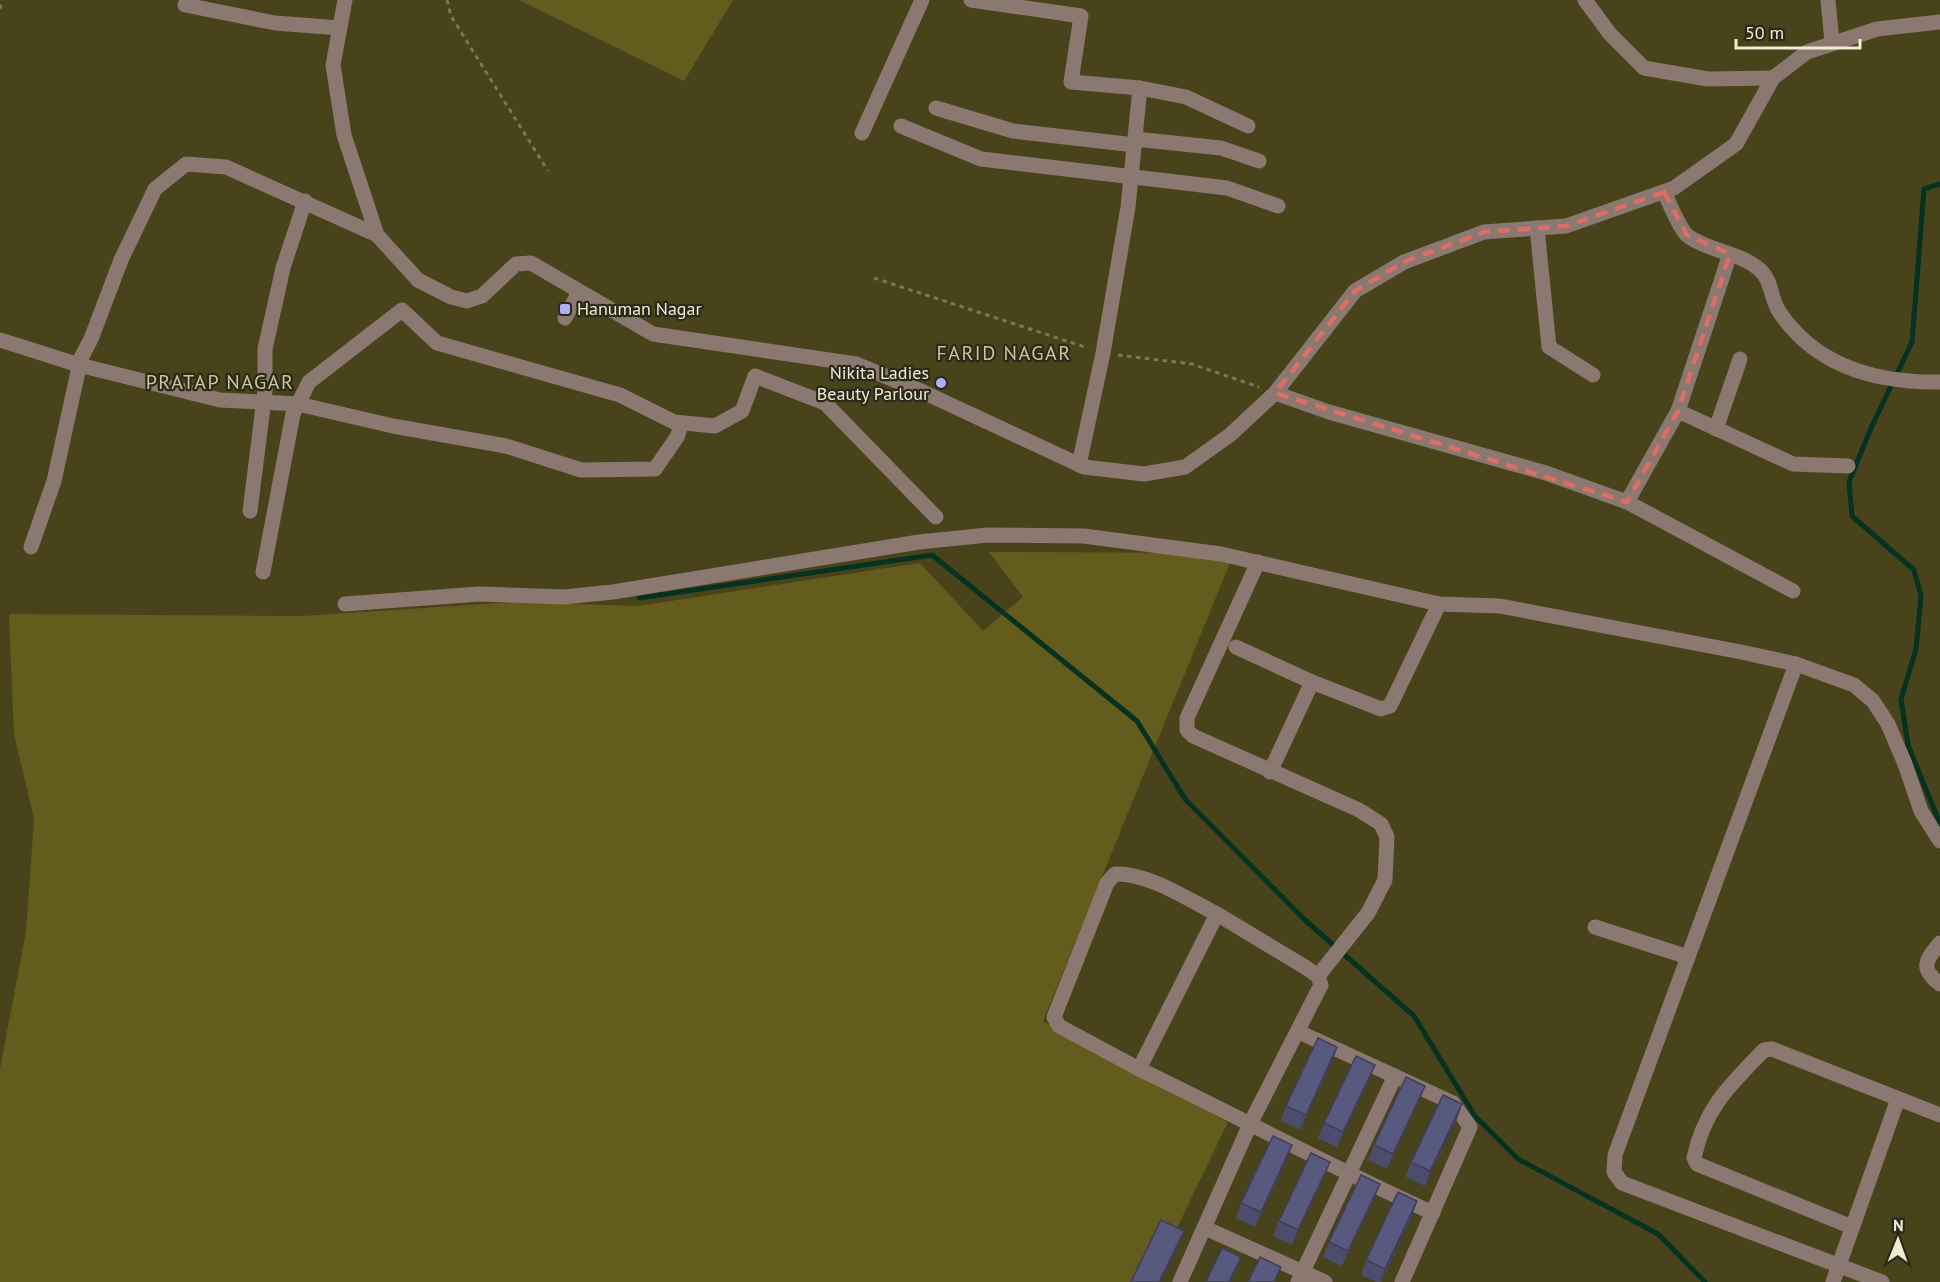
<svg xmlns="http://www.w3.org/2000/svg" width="1940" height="1282" font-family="'PT Sans',sans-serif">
	<rect width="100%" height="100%" fill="#48431b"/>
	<g fill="#645c1d">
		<path d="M519,0H733L684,81Z"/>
		<path d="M989,552L1234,553L1043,1021L1228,1122L1151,1282H0V1069L26,931L34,819L14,734L9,614L303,616L513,602L638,606L920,563L983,631L1023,597Z"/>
	</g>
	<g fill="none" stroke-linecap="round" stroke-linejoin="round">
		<g stroke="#053221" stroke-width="5">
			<path d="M1940,184L1924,189L1912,342L1871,428L1849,482L1852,516L1914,570L1921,596L1916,649L1901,699L1908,745L1940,824"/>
			<path d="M639,598L932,555L1137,721L1185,799L1305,920L1414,1016L1475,1116L1518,1159L1658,1234L1705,1282"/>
		</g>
		<g stroke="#7c7855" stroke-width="3" stroke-dasharray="4.5 4.5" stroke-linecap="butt">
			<path d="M447,0L451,16L548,171"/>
			<path d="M0,9L2,0"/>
			<path d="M874,278L1088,348"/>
			<path d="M1118,355L1192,364L1259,387"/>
		</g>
		<g stroke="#8b7870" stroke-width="15">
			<path d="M345,0L333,65L344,135L377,235L418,280L451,297L467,301L482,296L516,264L531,263L653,334L856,364L921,391L1084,467L1144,474L1185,467L1230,435L1275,393L1355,291L1404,262L1484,232L1566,226L1674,188L1736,144L1773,78L1807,52L1877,29L1940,22"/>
			<path d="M971,0L1081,16L1071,82L1140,88L1128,207L1103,353L1079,465"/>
			<path d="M1585,0L1610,34L1644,68L1708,79L1773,78"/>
			<path d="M1828,0L1832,42"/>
			<path d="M185,5L275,23L340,28"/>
			<path d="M1140,88L1186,97L1248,126"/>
			<path d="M936,108L1013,131L1135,145"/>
			<path d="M901,126L981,159L1227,188L1278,206"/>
			<path d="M862,133L922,0"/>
			<path d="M1135,139L1221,148L1259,161"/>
			<path d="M1664,192C1669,202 1680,230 1688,236C1708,251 1739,252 1759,269C1773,281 1770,299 1780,313C1817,367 1878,383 1940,382"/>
			<path d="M1537,228L1549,347L1593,375"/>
			<path d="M565,318L579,292"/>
			<path d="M0,340L79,365L220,400L298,404L393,426L506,446L581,470L655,469L677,437L682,423"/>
			<path d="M1275,393L1329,412L1546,473L1627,502L1793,591"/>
			<path d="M1678,411L1793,464L1848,466"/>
			<path d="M1716,429L1740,359"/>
			<path d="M1627,502L1678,411L1730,254"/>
			<path d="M250,511L265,391V349L283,268L305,201"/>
			<path d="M31,547L54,481L81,358L91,339L121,260L155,189L186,164L226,167L377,235"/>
			<path d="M1258,562L1187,718V730L1193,736L1359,810L1381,824L1387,837L1385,880L1368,913L1318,976"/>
			<path d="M263,572L293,414L309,382L402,310L437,343L620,395L674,422L715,426L742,411L755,376L825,403L936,517"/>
			<path d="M345,604L479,594L564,597L613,592L919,542L988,535L1084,536L1221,554L1439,604L1500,606L1741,652L1796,664L1854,685L1873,701L1888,724L1905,764L1921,811L1940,841"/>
			<path d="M1236,647L1312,682L1381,709L1390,706L1439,604"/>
			<path d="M1796,664L1615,1155L1614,1172L1622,1183L1882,1282"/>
			<path d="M1270,772L1312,682"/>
			<path d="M1595,927L1688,957"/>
			<path d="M1940,943C1926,960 1919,968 1940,984"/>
			<path d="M1299,1032L1453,1103L1470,1127L1402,1282"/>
			<path d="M1139,1069L1059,1026L1054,1017L1107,883L1115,874C1149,873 1187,899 1217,914"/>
			<path d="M1852,1227L1697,1164L1694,1158C1704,1109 1730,1085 1764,1050L1772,1049L1940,1115"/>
			<path d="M1205,1228L1325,1282"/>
			<path d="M1180,1282L1251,1122L1321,985L1318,976L1305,967L1217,914L1139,1069C1237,1116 1333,1168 1433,1213"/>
			<path d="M1298,1282L1395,1076"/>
			<path d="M1833,1282L1898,1099"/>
		</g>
	</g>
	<g fill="#4c4d6c">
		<path d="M1332,1062L1300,1130L1281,1121L1286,1106Z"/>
		<path d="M1375,1065L1369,1080L1337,1147L1318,1138L1324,1123Z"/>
		<path d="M1425,1086L1419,1101L1387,1169L1368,1160L1374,1145Z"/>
		<path d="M1462,1104L1457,1119L1425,1186L1406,1177L1411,1162Z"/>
		<path d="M1287,1160L1255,1227L1236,1218L1241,1203Z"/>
		<path d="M1324,1177L1292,1245L1273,1236L1279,1221Z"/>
		<path d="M1380,1184L1374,1199L1342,1266L1323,1257L1329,1242Z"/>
		<path d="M1417,1201L1412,1216L1381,1282H1376L1361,1275L1366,1260Z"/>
	</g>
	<g fill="#3e3e58">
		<path d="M1337,1047L1332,1062L1300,1130L1306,1115Z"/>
		<path d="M1375,1065L1369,1080L1337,1147L1343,1132Z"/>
		<path d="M1425,1086L1419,1101L1387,1169L1393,1154Z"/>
		<path d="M1462,1104L1457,1119L1425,1186L1430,1171Z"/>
		<path d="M1292,1145L1287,1160L1255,1227L1261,1212Z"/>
		<path d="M1330,1162L1324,1177L1292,1245L1298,1230Z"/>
		<path d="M1380,1184L1374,1199L1342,1266L1348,1251Z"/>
		<path d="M1417,1201L1412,1216L1380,1282L1385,1269Z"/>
		<path d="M1184,1231L1178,1246L1161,1282H1159Z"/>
		<path d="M1241,1257L1231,1282H1229Z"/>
	</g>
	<g fill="#58597e" stroke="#3e3e58" stroke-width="1.5">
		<path d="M1318,1038L1337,1047L1306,1115L1286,1106Z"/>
		<path d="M1356,1056L1375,1065L1343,1132L1324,1123Z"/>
		<path d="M1406,1077L1425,1086L1393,1154L1374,1145Z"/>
		<path d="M1443,1095L1462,1104L1430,1171L1411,1162Z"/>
		<path d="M1273,1136L1292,1145L1261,1212L1241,1203Z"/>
		<path d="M1311,1153L1330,1162L1298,1230L1279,1221Z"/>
		<path d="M1361,1175L1380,1184L1348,1251L1329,1242Z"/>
		<path d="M1398,1192L1417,1201L1385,1269L1366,1260Z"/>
		<path d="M1161,1220L1184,1231L1159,1282H1131Z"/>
		<path d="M1222,1248L1241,1257L1229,1282H1206Z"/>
		<path d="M1260,1257L1281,1267L1274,1282H1248Z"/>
	</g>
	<path fill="none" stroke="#de6d65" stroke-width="4.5" stroke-dasharray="12 8" stroke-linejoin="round" d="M1664,192L1687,235L1730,254L1678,411L1627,502L1275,393L1355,291L1404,262L1484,232L1566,226Z"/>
	<g fill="#adaffb" stroke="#2b2918" stroke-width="2">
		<rect x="559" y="303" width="12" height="12" rx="3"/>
		<circle cx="941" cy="383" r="6"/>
	</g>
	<g text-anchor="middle" stroke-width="4.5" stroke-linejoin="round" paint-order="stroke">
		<g font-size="18" fill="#eeecd5" stroke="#2b2918" text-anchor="start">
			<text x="577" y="315">Hanuman Nagar</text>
			<text x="929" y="379" text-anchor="end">Nikita Ladies<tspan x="929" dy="21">Beauty Parlour</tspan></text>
		</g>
		<g font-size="20" letter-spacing="1.5" fill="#c9c499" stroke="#2b2918">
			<text x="1004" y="360">FARID NAGAR</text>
			<text x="220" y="389">PRATAP NAGAR</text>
		</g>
	</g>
	<g transform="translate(1898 1240) rotate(1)" stroke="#2b2918" stroke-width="4.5" paint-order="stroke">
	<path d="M0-4.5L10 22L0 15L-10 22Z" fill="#eeecd5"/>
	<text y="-9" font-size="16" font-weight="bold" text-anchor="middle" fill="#eeecd5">N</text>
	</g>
	<path d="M1736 39v9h124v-9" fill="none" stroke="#eeecd5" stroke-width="3"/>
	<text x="1745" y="39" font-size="18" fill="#eeecd5" stroke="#2b2918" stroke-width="4.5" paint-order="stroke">50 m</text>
</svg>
